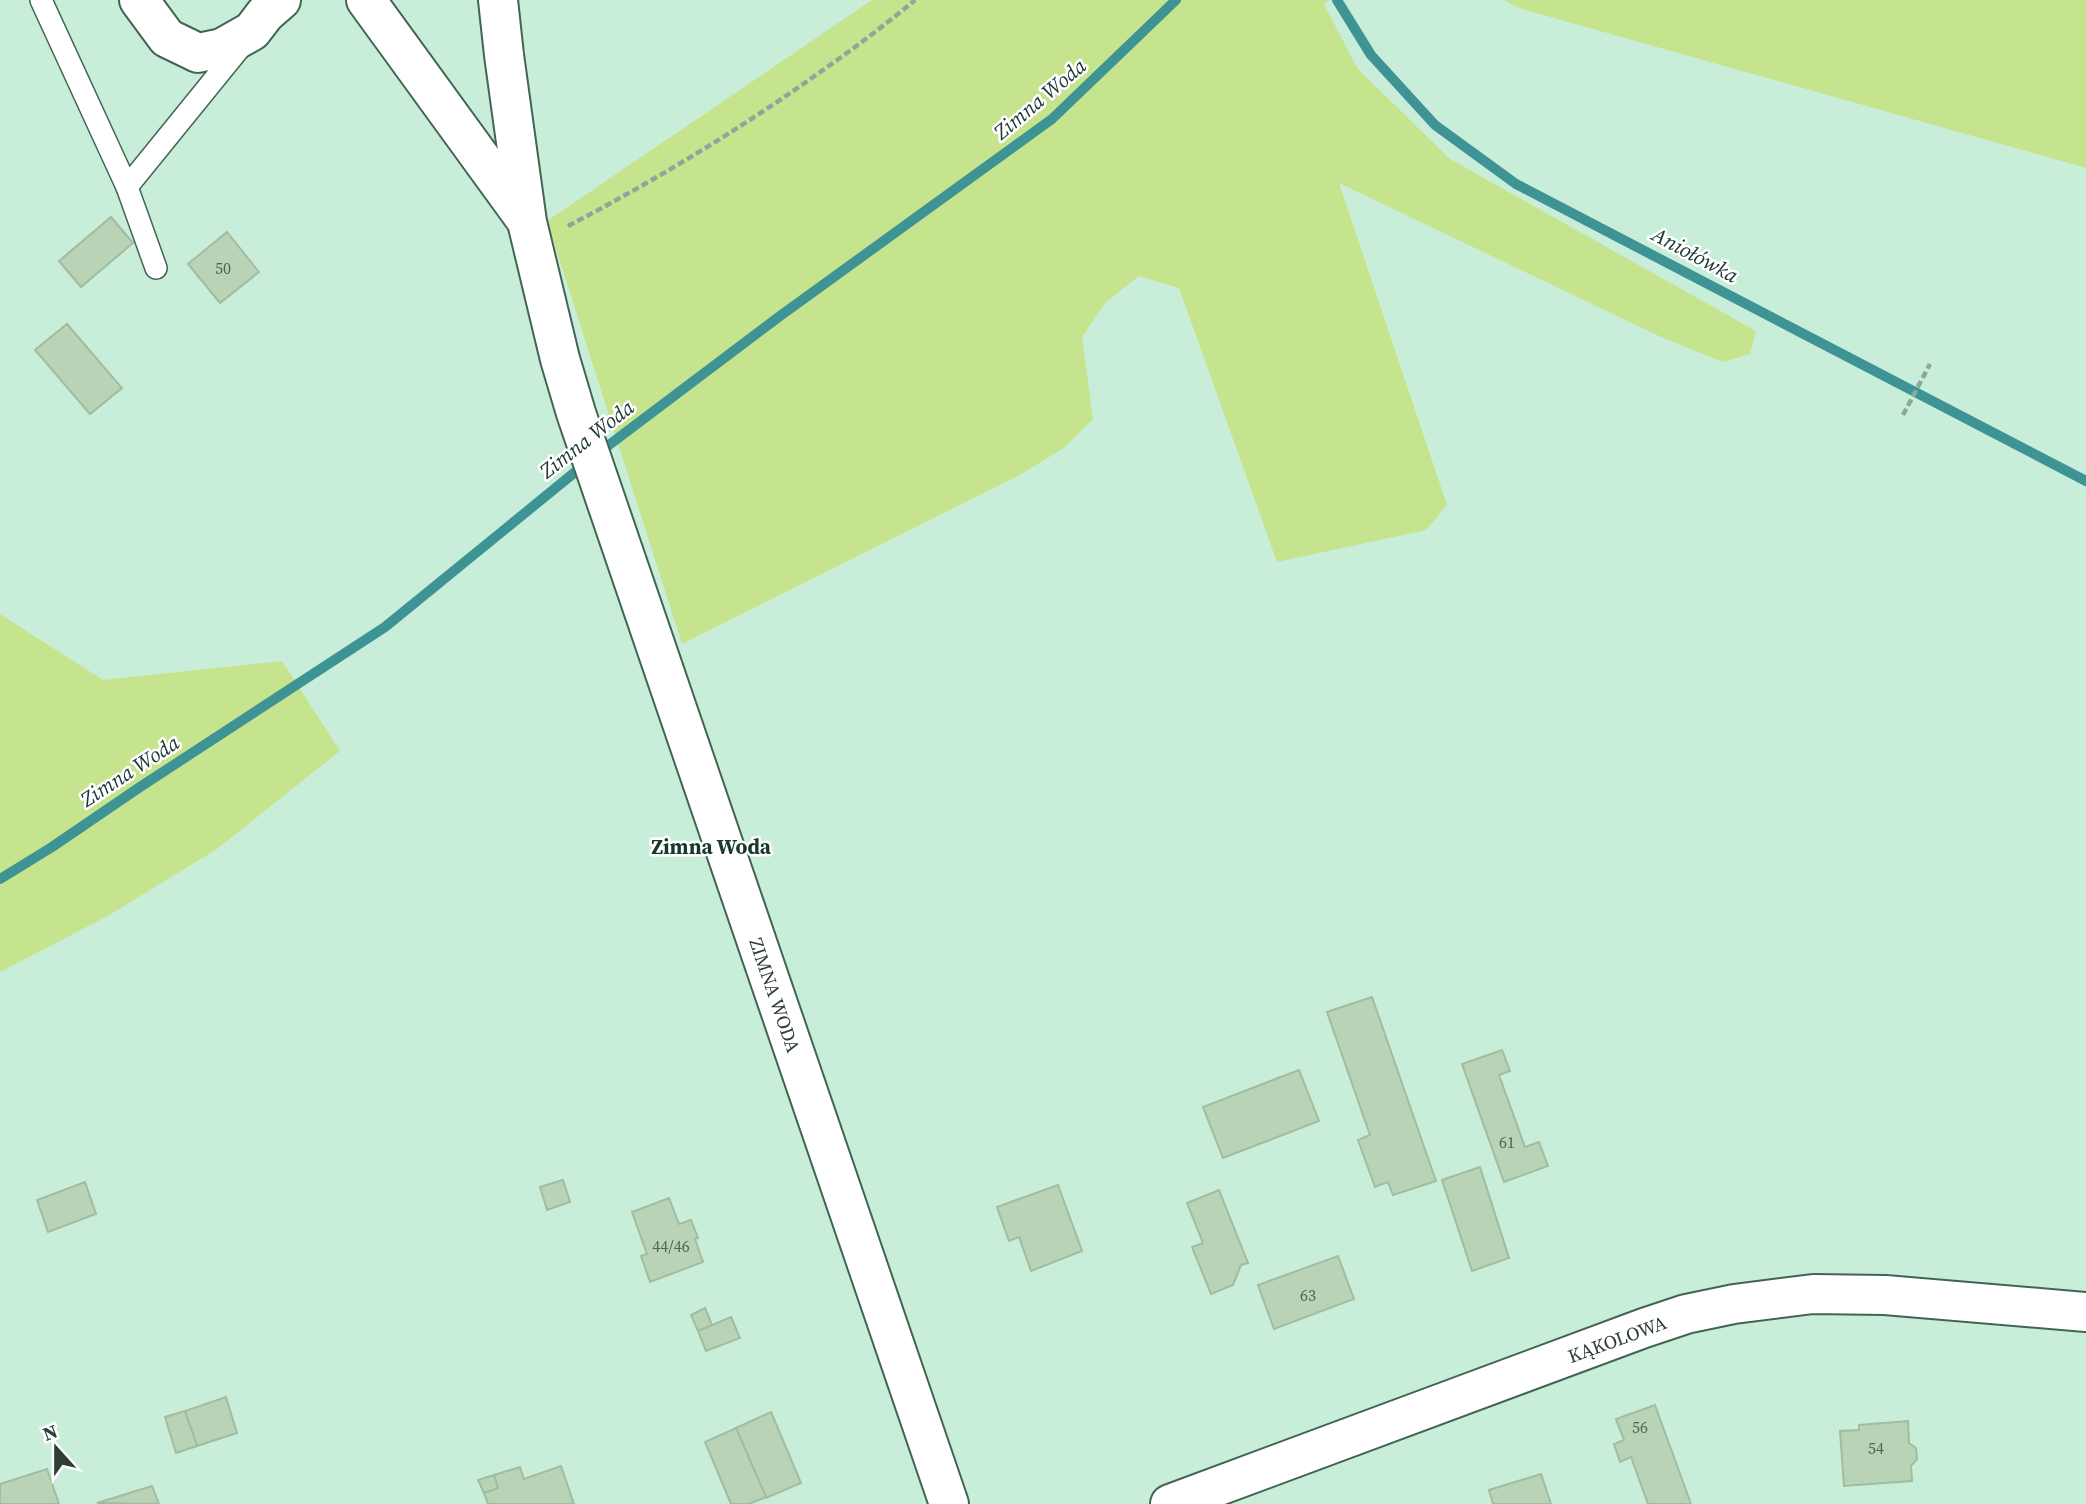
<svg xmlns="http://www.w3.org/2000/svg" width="2086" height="1504" font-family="'Source Serif 4',serif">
	<rect width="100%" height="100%" fill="#c8eeda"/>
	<g fill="#c6e38e">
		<path d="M872,0H1329L1324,4L1357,68L1450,159L1756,331L1750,354L1723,362L1659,336L1339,183L1447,505L1426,530L1277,562L1179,288L1139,276L1106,302L1082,337L1093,419L1065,447L1020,475L682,644L547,221Z"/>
		<path d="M1504,0H2086V168L1519,8Z"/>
		<path d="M0,614L103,680L282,661L340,751L217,849L106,917L0,972Z"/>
	</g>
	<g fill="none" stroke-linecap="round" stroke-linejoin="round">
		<g stroke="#3e9394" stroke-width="10">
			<path d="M1337,0L1371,55L1435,125L1516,184L2086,481"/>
			<path d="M597,454L780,316L1052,119L1176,0"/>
			<path d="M0,879L52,847L140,787L385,627L585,464"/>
		</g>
	</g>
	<g fill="#b9d3b6" stroke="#a2bca0" stroke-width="2">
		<path d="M111,217L133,243L81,287L59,261Z"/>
		<path d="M227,232L259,272L220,303L188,264Z"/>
		<path d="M67,324L122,388L90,414L35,350Z"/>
		<path d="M1372,997L1436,1181L1393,1195L1388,1182L1375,1187L1358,1140L1370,1135L1327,1012Z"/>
		<path d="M1502,1050L1510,1071L1499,1075L1525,1147L1539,1142L1548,1166L1504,1182L1462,1064Z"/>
		<path d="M1299,1070L1319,1121L1223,1158L1203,1107Z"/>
		<path d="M1480,1167L1509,1258L1472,1271L1442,1180Z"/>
		<path d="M563,1180L570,1202L547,1210L540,1187Z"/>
		<path d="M85,1182L96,1214L48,1232L37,1200Z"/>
		<path d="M1058,1185L1082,1251L1031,1271L1019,1237L1009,1241L997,1207Z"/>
		<path d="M1219,1190L1248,1263L1241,1265L1233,1285L1211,1294L1192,1247L1203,1243L1187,1203Z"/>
		<path d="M669,1198L679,1224L691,1220L698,1238L695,1239L703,1262L650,1282L641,1256L647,1254L632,1212Z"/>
		<path d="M1338,1256L1354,1299L1274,1329L1258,1285Z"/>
		<path d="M705,1308L712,1325L698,1331L691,1315Z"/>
		<path d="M731,1317L740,1338L706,1351L698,1331Z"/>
		<path d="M226,1397L237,1433L197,1446L185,1411Z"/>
		<path d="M1655,1405L1691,1504H1648L1631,1457L1620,1462L1614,1444L1624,1440L1616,1419Z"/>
		<path d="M185,1411L197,1446L176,1453L165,1417Z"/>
		<path d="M771,1412L801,1483L766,1498L736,1428Z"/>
		<path d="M1908,1421L1909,1443L1916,1448L1917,1459L1911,1466L1912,1481L1844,1486L1840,1431L1859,1430V1425Z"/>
		<path d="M736,1428L766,1497L749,1504H731L705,1442Z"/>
		<path d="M561,1466L574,1504H488L484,1493L498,1488L494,1475L520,1467L524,1479Z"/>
		<path d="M47,1469L59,1504H0V1484Z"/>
		<path d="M1541,1474L1551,1504H1493L1489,1490Z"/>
		<path d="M494,1475L498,1488L484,1493L478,1480Z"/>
		<path d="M152,1486L159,1504L97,1503L123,1495Z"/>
	</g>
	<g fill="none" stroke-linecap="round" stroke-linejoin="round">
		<g stroke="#426453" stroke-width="24">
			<g id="service">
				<path d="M41,0L127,187L156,268"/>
				<path d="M127,187L243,44"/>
			</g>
		</g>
		<g stroke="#426453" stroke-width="42">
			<g id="minor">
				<path d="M139,0L167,38L198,53L222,48L252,31L265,14L281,0"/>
				<path d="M366,0L523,216"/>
				<path d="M498,0L504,55L527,222L560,359L576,413L949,1504"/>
				<path d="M1170,1504L1644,1328L1686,1314L1734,1304L1813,1294L1885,1295L2086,1312"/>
			</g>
		</g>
		<g stroke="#8ba899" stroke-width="4.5" stroke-dasharray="7 3.5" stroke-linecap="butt">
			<path d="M568,226C654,181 737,131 816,75C850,51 883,27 915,0"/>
			<path d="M1903,415L1930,364"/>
		</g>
		<use href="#service" stroke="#fff" stroke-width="21"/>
		<use href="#minor" stroke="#fff" stroke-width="38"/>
	</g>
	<g text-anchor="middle" stroke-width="5" stroke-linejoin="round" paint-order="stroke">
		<g font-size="16" fill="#526356">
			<text x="223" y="274">50</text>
			<text x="1507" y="1148">61</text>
			<text x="671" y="1252">44/46</text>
			<text x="1308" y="1301">63</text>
			<text x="1640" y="1433">56</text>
			<text x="1876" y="1454">54</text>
		</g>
		<g font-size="19" fill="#2f3e36" stroke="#fff">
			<text transform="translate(775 995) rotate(71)" y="7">ZIMNA WODA</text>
			<text transform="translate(1617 1339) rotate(-20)" y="7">KĄKOLOWA</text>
		</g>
		<g font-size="21" font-style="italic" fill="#1b3435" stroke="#fff">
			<text transform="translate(1040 99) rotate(-40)" y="7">Zimna Woda</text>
			<text transform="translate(1695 255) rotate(28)" y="7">Aniołówka</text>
			<text transform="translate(587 439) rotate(-38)" y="7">Zimna Woda</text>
			<text transform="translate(130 771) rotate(-33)" y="7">Zimna Woda</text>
		</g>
		<g font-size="21" font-weight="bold" fill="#173929" stroke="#fff">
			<text x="711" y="854">Zimna Woda</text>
		</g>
	</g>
	<g transform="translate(56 1448) rotate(339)" stroke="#ffffff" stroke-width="5" paint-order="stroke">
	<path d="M0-5L12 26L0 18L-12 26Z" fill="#2f3e36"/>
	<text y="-10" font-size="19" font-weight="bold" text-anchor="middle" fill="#2f3e36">N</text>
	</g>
</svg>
